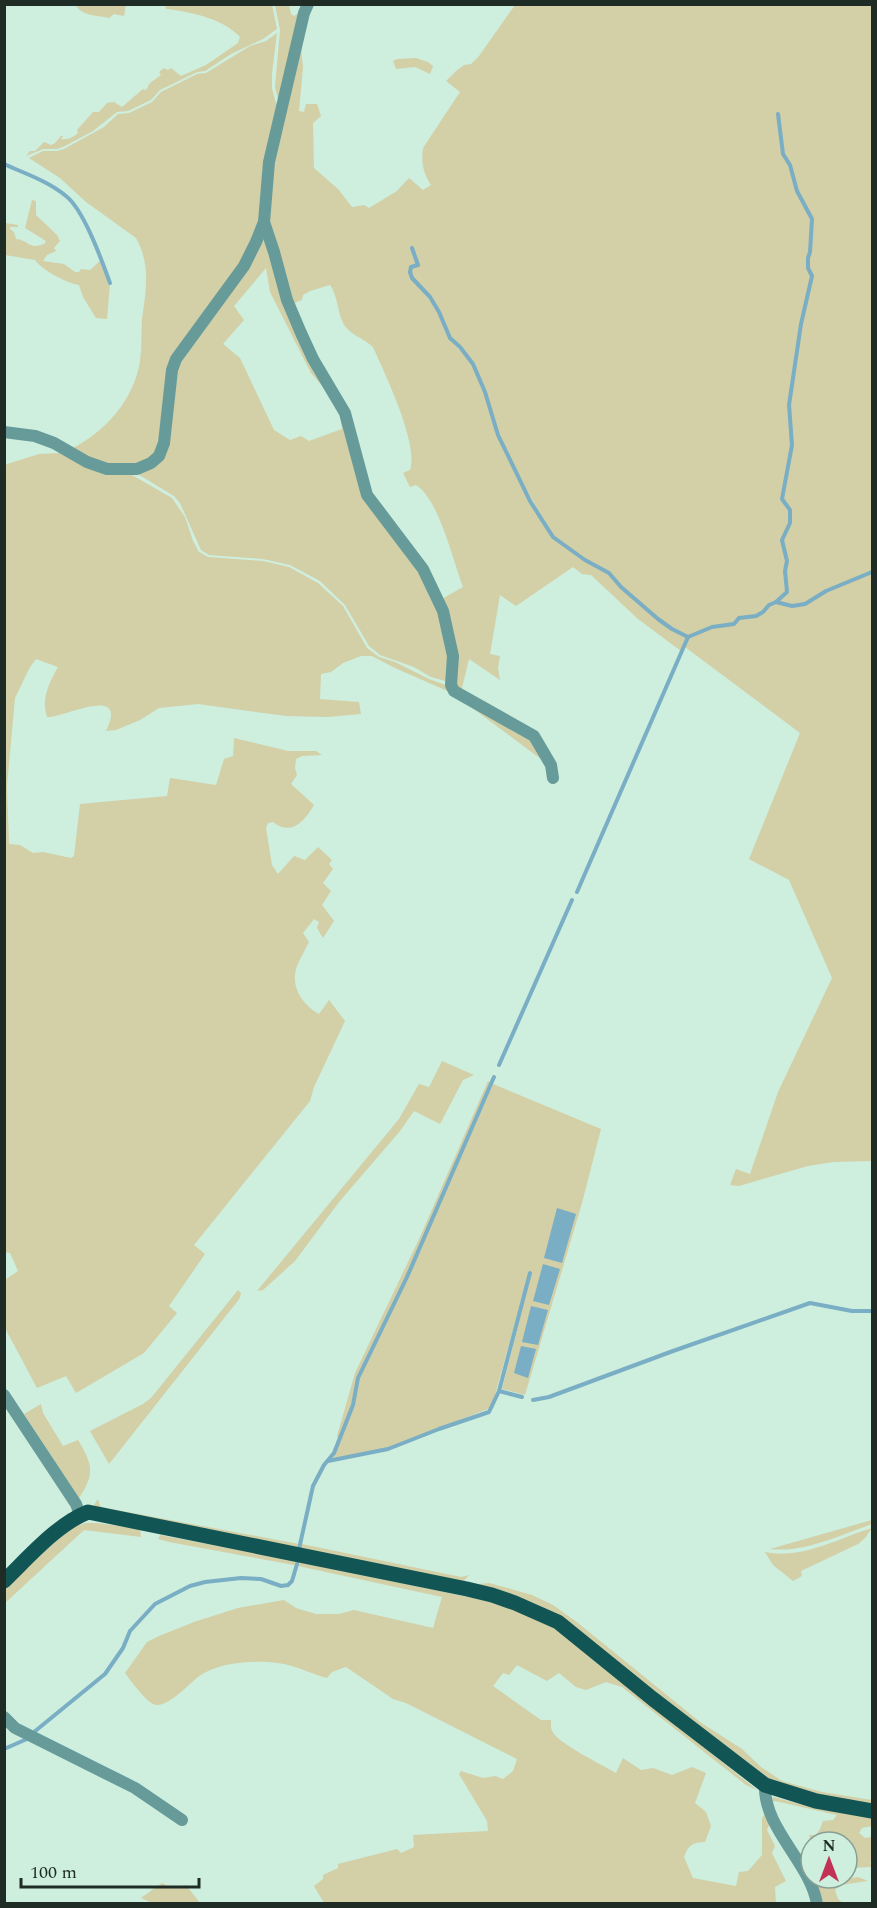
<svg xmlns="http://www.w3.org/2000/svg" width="877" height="1908" font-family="Spectral,serif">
	<rect width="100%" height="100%" fill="#ceeede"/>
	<g fill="#d3cfa7">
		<path d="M75,4H126L124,16L114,14L109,18C96,15 81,16 75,4Z"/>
		<path d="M165,4L272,5L277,29L263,39L231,54L205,71L197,72L160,90L151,100L128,111L117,112L93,131L63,147L57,149H43L26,156L30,151H35L44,142L51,145L55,143L61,136H63L61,139C67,140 74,137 78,133L77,130L93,112H99L107,103L114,102L122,107L143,89L146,90L150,83L161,75L159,72L164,68L168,70L171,68L181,76L206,65L238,43L240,37C222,18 191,12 166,9Z"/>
		<path d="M275,5H289L291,14L294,16L302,11L280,107L275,87L280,30Z"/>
		<path d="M515,5H872V571L826,590L805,603L792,605L778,602L788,592L785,571L788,560L783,541L791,523L790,510L782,498L792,445L790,405L802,324L813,276L809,268V258L811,252L813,219L797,191L790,165L784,154L779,113L782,154L789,165L796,192L812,219L810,252L807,258L808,268L812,276L801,324L788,405L791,445L781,499L789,510L790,523L782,540L786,561L784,570L786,591L776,601L768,604L763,612L755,616L739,617L733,624L712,627L687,636L672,629L659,618L621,587L609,573L586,560L554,536L523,485L499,435L486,392L473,364L461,347L450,338L439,312L430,297L412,278V267L418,265L411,247L417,264L411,267C407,281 431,298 438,311C442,319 443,329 448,337C453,345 465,353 472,364C484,384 489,409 497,432C506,459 534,515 553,537C566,552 594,561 609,574C614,578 617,584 621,588C640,607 663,625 687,637L681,651L638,619L591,575L582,574L573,567L516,606L500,595L490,654L500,656L498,668L500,680L469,659L461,692L457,690L442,599L463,587C453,561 439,499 416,485L410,487L403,473L410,470C419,444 385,374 373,347C364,338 349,335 343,323C337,311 338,296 330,285L310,291L303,295L302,300L292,304L268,220V185L300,40L303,67L299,111L304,112L306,104H317L321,116L313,123L314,168L338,189L352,207L364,205L369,208L397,191L409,178L423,190L431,185C423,173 421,162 423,148L460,92L446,81L456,71L464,65L471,64L479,56Z"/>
		<path d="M277,33L272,73V89L278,110L264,198L254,243L182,345L162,441L150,462L110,469L71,449C105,432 134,400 140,361C142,347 141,333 142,319C146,290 151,265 136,238L86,202L60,178L29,158L43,151H57L64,149L104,127L118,114L129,113L152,102L161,92L197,74L206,73L250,46L266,41Z"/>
		<path d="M416,58L428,62L433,66L430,74L415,67L396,69L393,61L397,59Z"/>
		<path d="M32,200L36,201V215L57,235L60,241L54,248L56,251L47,255L43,261L64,264L75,272H79L81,269L90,270L101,260L110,283L107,319L96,318L83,297L79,285C66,283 42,270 35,260L5,255V223L18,225V227H10V229L14,232L16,239C29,240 28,250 44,244L46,241L25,228Z"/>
		<path d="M264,229L323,387L311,373L270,292L266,268L234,306L244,320L223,344L240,358L274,430L290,440L301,436L309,441L342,429L340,417L343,415L364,492L425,575L449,644V682L431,677L414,667L380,655L369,646L345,605L320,581L290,565L263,559L209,555L201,550L180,503L174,496L131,470L158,460L174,370Z"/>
		<path d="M60,453L125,471L172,498L185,517L193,541L199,552L208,557L263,561L289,567L318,583L343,606L367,648L379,657L395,662L429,679L451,687L533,739L549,765L452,693L395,668L372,656H361L343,663L331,672L321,674L320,699L359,702L361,714L327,717L286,716L198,704L159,708L140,720L116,730L106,731C130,682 61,719 47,717C41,699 49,683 58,667L36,659L30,667L15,698L7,786L9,844L20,845L33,853L43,852L71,858L74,856L80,804L167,796L170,778L216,785L224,759L233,756L234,738L288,751H316L322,755L302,756L296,759L295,768L297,775L291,784L314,805C305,820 292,837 273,822L268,823L266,828L272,865L278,874L294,856L305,860L318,847L332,860L329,864L333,869L323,883L331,891L322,905L334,921L323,938L317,928L319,922L314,919L303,933L309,942C305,950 299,960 296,969C291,988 303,1005 319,1014L329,1000L345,1021L314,1087L310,1101L194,1245L205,1254L169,1306L177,1313L144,1353L76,1393L66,1376L37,1388L5,1328V1280L18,1271L10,1253L4,1252V465L39,454Z"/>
		<path d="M872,573V1161L833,1162L808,1166L739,1186L730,1185L736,1169L750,1174L778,1092L832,978L789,880L749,859L800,733L685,647L688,637L713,628L734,625L739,619L756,617L764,613L769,605L776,603L792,607L805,605L826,592Z"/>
		<path d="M442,1061L474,1075L463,1080L440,1124L414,1111L400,1131L339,1202L295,1261L263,1290L257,1291L399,1119L419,1084L429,1087Z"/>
		<path d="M488,1081L490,1082L406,1277L357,1378L352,1404L338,1439L337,1436L355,1373L420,1237Z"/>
		<path d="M493,1084L601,1129L582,1203L525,1395L502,1389L532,1271L529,1272L498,1384L493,1403L488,1409L384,1449L333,1459L354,1405L359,1378L408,1277Z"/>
		<path d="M238,1290L241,1293L240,1298L109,1464L90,1431L143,1404L151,1398Z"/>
		<path d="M41,1404L43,1413L63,1446L78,1440C93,1465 95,1474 79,1498L24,1414Z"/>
		<path d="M98,1499L100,1506L106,1508L299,1544L300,1548L302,1544L461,1577L469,1575L462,1583L95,1508L94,1505Z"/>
		<path d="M872,1520V1524C840,1535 805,1553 770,1549Z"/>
		<path d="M86,1523H97L140,1529L141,1537L84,1530L5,1603V1588L70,1528Z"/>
		<path d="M872,1528L865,1538L858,1544L801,1571L802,1576L793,1581L773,1565L765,1552C801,1560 839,1538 872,1528Z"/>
		<path d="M160,1535L297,1561L492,1602L510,1608L558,1630L757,1790L746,1785L622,1687L606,1682L586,1690L576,1687L559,1673L547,1681L517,1665L509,1675L503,1673L493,1686L541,1720H551C551,1725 550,1729 554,1734C562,1745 602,1765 616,1773L623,1758L641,1770L653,1768L672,1775L692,1767L706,1773L695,1803L706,1812L711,1826L705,1842C693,1842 688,1845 684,1857L693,1878L736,1886L739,1872L748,1871L762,1855V1819L765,1813L770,1823L767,1830L775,1846L772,1853L786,1881L775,1887L776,1904L324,1903L314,1886L323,1879V1875L338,1868V1864L397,1849L401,1853L414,1847L413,1835L488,1831L487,1821L459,1774L461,1771L483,1778L495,1776L503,1779L513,1771L517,1759L406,1703L393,1699L346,1667L332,1672L327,1678C311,1674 295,1665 278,1663C254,1660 218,1662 198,1677C188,1685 170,1705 157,1705C148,1705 131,1681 125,1673L147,1642L159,1636L194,1622L238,1608L284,1600L296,1608L316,1614H339L354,1610L433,1628L442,1597L298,1566L297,1562L294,1565L169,1542L158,1539Z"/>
		<path d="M489,1583L532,1595L553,1605L578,1623L700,1722L742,1749L761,1767L782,1781L822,1792L872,1800V1804L837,1800L771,1781L558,1616C534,1600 506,1593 478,1586L479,1584Z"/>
		<path d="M773,1797L804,1805L872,1817V1826L862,1828L859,1833L865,1838L872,1837V1861L870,1862L872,1867L847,1868V1842H811V1844L809,1835H816L820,1829L823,1821L833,1820L837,1815L775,1801L771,1803Z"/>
		<path d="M811,1849V1878L839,1880L858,1877L868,1881L840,1885L835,1890L838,1899L843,1903H821L796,1853H805Z"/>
		<path d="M162,1883L172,1888L186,1885L200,1903H152L141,1898Z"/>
	</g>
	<g fill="#79aec4">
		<path d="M557,1208L576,1214L562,1263L544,1258Z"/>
		<path d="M543,1264L560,1269L549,1305L533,1301Z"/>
		<path d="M531,1306L548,1310L538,1345L522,1342Z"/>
		<path d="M521,1346L536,1349L528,1378L514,1373Z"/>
	</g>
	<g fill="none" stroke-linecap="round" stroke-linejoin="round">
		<g stroke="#79aec4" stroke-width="4">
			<path d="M4,164C26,174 48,181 66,196C84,210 102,261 110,283"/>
			<path d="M412,248L418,265L411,267L410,272L412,278L430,297L439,312L450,338L460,347L473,364L485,392L498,435L530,501L553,537L585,560L609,573L621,587L658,619L672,629L688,637L712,627L734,624L739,618L756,616L763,612L769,605L776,602L792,606L805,604L826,591L872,572"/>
			<path d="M776,602L787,592L785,571L787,561L782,540L790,523V510L782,499L792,445L789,405L801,324L812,276L808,268V258L810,252L812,219L797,191L790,165L783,154L778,114"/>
			<path d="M577,892L688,637"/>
			<path d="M499,1065L572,900"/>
			<path d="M499,1391L522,1397"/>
			<path d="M533,1400L549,1397L673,1351L810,1303L852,1311H872"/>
			<path d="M328,1461L388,1449L439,1429L489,1412L499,1391L530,1273"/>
			<path d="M299,1549L313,1486L324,1465L334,1453L353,1405L358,1378L407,1277L494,1077"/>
			<path d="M34,1732L105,1674L123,1648L130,1631L155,1604L190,1586L205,1582L241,1578L261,1579L281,1586L288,1585L292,1581L297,1564"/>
			<path d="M4,1749L27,1739"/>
		</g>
		<g stroke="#669b9a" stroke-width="12">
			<path d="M264,222L274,252L287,300L301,333L313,359L345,413L367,495L423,569L443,611L453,656L451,685L454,691L534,736L551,765L553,778"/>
			<path d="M4,432L35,436L54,443L87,462L107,469H137L151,463L159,456L164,443L172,370L176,359L244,266L256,242L264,222L269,162L304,13L308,4"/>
			<path d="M4,1395L76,1504L80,1515"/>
			<path d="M4,1717L15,1728L135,1788L182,1820"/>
			<path d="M765,1785C763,1828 810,1862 817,1904"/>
		</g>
		<path stroke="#125555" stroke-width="15" d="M4,1581C29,1557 56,1525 88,1512L467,1589L492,1595L515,1603L558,1622L653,1699L765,1785L816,1801L872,1811"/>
	</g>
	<rect width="877" height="1908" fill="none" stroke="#1f2c26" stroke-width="12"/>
	<g transform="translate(829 1860)"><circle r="28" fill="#ceeede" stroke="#88a094" stroke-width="1.5"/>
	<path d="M0-4.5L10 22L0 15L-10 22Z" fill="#c23257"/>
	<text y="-9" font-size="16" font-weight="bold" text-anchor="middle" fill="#1f2c26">N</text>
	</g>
	<path d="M21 1878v9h178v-9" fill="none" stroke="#1f2c26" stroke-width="3"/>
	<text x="30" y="1878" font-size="18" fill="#1f2c26" stroke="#ceeede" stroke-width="4.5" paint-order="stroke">100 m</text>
</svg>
